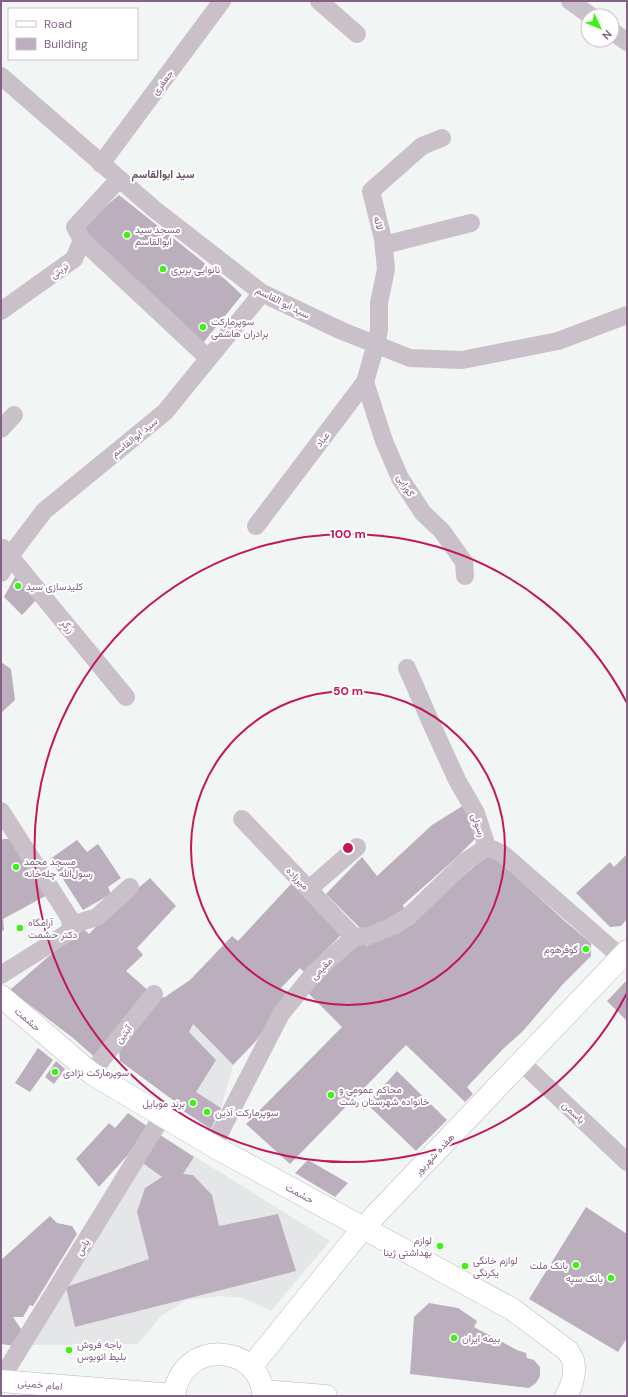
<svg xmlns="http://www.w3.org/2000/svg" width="628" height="1397" font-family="'DM Sans',Vazirmatn,sans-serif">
	<rect width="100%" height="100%" fill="#f1f6f4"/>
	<g fill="#e5e6e7">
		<path d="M165,997L233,1065L221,1108L184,1086L173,1100L120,1061L119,1049L154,1000Z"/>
		<path d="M157,1133L330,1241L271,1311L243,1298L221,1296L186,1300L161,1316L138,1344L28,1345Z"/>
	</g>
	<g fill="#bcafbd">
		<path d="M119,195L227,281L242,295L203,343L91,243L84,225Z"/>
		<path d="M16,575L37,599L22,615L4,597Z"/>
		<path d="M1,662L11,669L15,700L1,713Z"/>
		<path d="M464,805L481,833L456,858L403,905L405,910L364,932L326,894L362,857L377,876L432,825Z"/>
		<path d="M4,839H13L49,894L3,919L4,930L1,931V840Z"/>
		<path d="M77,840L87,852L98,844L121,878L108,887L111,894L83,910L50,859Z"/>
		<path d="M627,854V919L621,926L610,927L576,893L610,862L614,867Z"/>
		<path d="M493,856L567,923L591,943V956L563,984L523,1031L504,1048L467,1087L473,1094L465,1102L406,1045L290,1164L246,1124L342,1027L308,993L360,939L367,946L397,928L454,884L485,857Z"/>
		<path d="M150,878L176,906L137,948L143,955L126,971L150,992L98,1060L73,1038L10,990L56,950L84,929L89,934L108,914Z"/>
		<path d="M292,883L342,934L304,972L300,968L281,988L290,996L255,1042L233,1065L193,1024L189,1032L216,1060L196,1092L221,1108L211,1129L171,1103L173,1100L120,1061L119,1049L154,1000L165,997L190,980L232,936L238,941Z"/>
		<path d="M627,980V1021L607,1001Z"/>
		<path d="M38,1048L53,1060L30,1092L15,1083Z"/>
		<path d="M56,1061L65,1069L54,1084L45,1077Z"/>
		<path d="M397,1071L447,1120L416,1151L367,1104Z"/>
		<path d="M128,1113L151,1129L99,1187L76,1159L109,1123L115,1128Z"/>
		<path d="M157,1133L194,1157L183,1174L193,1175L212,1195L219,1226L278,1214L296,1271L75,1327L66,1287L149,1259L137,1212L145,1188L162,1177L140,1161Z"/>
		<path d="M308,1160L348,1183L335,1197L295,1173Z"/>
		<path d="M586,1207L627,1234V1338L618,1352L529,1299Z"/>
		<path d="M50,1216L57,1223L72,1226L77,1234L33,1306L30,1305L23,1317H13L23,1332L16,1346L1,1344V1260Z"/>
		<path d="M429,1303L458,1308L477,1321L474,1327L517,1350L526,1353L527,1358L534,1360L540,1367V1376L536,1383L529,1388L410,1374L414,1317Z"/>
	</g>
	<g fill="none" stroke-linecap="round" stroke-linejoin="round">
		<g stroke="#bfb5bf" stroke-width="23">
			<g id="secondary">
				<path d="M1,996L91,1073L213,1146L512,1309L568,1351C569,1354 572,1357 573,1360C576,1371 572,1387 566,1396"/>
				<path d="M251,1367L363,1228L627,951"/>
			</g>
		</g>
		<g stroke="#bcb3bc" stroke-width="23">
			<g id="primary">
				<path d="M1,1381L174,1395"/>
				<path d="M263,1391L326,1396"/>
				<path d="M174,1396C181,1337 262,1344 263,1396"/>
			</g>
		</g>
		<g stroke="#c9c0c9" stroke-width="18">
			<path d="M319,1L357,34"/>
			<path d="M570,1L591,16"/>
			<path d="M612,31L627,42"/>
			<path d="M1,76L154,209L262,293L342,331L410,358L462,360L558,341L627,315"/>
			<path d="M101,164L222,1"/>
			<path d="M82,240L208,358"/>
			<path d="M384,245L471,223"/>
			<path d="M1,311L74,259L82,240L75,227L119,179"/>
			<path d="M365,382L384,441L400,478L423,513L442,531L464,562L465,576"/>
			<path d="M1,429L14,415"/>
			<path d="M256,526L365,382L376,344L379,330V303L386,269L383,239L371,191L422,146L442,138"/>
			<path d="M3,548L126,697"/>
			<path d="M1,573L10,556L44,511L165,412L262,293"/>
			<path d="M407,668L431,723L457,780L476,813L487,847L503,854L621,957"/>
			<path d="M1,811L69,917L71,925L69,932L1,975"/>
			<path d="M242,819L354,937"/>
			<path d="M309,889L357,847"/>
			<path d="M71,925L97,917L130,887"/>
			<path d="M521,1062L627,1162"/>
			<path d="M91,1073L154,994"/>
			<path d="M213,1146L281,1014L314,973L354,937L368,936L393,926L409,916L466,861L487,847"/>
			<path d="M1,1379L163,1115"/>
		</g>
		<use href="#secondary" stroke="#fff" stroke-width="22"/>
		<use href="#primary" stroke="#fff" stroke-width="22"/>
	</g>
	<g fill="none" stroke="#c2185b" stroke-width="2">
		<circle cx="348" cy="848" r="157"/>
		<path d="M627 993A314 314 0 1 1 627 703"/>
	</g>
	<g fill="#3ef314" stroke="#fff" stroke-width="1.5">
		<circle cx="127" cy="235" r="4"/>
		<circle cx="163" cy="269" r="4"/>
		<circle cx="203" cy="327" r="4"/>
		<circle cx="18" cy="586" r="4"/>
		<circle cx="16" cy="867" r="4"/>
		<circle cx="20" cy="928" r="4"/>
		<circle cx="586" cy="949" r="4"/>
		<circle cx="55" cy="1072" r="4"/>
		<circle cx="331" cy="1095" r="4"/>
		<circle cx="193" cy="1103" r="4"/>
		<circle cx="207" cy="1112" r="4"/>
		<circle cx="440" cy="1246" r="4"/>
		<circle cx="576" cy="1265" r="4"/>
		<circle cx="465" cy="1266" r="4"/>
		<circle cx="611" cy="1278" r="4"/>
		<circle cx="454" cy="1338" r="4"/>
		<circle cx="69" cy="1350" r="4"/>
	</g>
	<g text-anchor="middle" stroke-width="4" stroke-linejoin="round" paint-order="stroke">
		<g font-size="10" fill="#856285" stroke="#fff">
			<text transform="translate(162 82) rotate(-53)" y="4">جعفری</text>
			<text transform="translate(379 223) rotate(76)" y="4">لاله</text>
			<text transform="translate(59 270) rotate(-36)" y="4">تربتی</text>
			<text transform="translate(283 302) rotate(27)" y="4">سید ابو القاسم</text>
			<text transform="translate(134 437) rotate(-39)" y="4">سید ابوالقاسم</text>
			<text transform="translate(322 439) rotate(-53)" y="4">عباد</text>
			<text transform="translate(406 485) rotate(59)" y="4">گورابی</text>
			<text transform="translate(68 626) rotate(51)" y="4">زرگر</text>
			<text transform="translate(479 825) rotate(70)" y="4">رسولی</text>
			<text transform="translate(298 878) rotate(46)" y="4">میرزاده</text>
			<text transform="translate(321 968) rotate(-45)" y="4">مقیمی</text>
			<text transform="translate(28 1019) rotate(40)" y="4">حشمت</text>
			<text transform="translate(123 1034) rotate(-52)" y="4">آبتین</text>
			<text transform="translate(574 1112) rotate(43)" y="4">یاسمن</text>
			<text transform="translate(434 1154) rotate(-47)" y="4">هفده شهریور</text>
			<text transform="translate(300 1193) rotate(29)" y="4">حشمت</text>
			<text transform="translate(82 1247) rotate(-59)" y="4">یاس</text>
			<text transform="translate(40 1384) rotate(5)" y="4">امام خمینی</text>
		</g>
		<g font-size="10" fill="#856285" stroke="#fff" text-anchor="start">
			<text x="135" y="233">مسجد سید<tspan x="135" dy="12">ابوالقاسم</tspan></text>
			<text x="171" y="273">نانوایی بربری</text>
			<text x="211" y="325">سوپرمارکت<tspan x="211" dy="12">برادران هاشمی</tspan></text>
			<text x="26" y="590">کلیدسازی سید</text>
			<text x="24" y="865">مسجد محمد<tspan x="24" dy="12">رسول‌‌الله چله‌خانه</tspan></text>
			<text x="28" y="926">آرامگاه<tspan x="28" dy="12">دکتر حشمت</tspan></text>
			<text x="578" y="953" text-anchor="end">گوفرهوم</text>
			<text x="63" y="1076">سوپرمارکت نژادی</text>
			<text x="339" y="1093">محاکم عمومی و<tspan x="339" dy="12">خانواده شهرستان رشت</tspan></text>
			<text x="185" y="1107" text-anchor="end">برند موبایل</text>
			<text x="215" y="1116">سوپرمارکت آذین</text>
			<text x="432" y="1244" text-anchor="end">لوازم<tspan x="432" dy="12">بهداشتی ژینا</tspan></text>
			<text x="473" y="1264">لوازم خانگی<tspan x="473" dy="12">یکرنگی</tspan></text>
			<text x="568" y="1269" text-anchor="end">بانک ملت</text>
			<text x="603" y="1282" text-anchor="end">بانک سپه</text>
			<text x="462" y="1342">بیمه ایران</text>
			<text x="77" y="1348">باجه فروش<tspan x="77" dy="12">بلیط اتوبوس</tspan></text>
		</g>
		<g font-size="11" font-weight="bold" fill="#6a5069" stroke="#fff">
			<text x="163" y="178">سید ابوالقاسم</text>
		</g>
	</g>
	<circle cx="348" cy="848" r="6" fill="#c2185b" stroke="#fff" stroke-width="2"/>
	<g font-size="12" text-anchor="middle" font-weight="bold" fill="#c2185b" stroke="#fff" stroke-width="4" stroke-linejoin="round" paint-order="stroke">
		<text x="348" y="538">100 m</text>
		<text x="348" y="695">50 m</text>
	</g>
	<rect width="628" height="1397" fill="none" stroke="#856285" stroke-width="4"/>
	<rect x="8" y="8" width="130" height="52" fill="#ffffff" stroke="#cec0ce"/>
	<rect x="16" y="21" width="20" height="6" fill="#ffffff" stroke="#cec0ce"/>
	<text x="44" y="28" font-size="12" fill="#856285">Road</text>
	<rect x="16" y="38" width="20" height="12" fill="#bcafbd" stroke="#cec0ce"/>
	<text x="44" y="48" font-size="12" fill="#856285">Building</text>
	<g transform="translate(600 28) rotate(134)"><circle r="19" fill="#ffffff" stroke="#cec0ce"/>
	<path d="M0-3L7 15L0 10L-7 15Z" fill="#3ef314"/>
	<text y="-6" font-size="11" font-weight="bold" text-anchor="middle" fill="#856285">N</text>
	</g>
</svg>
